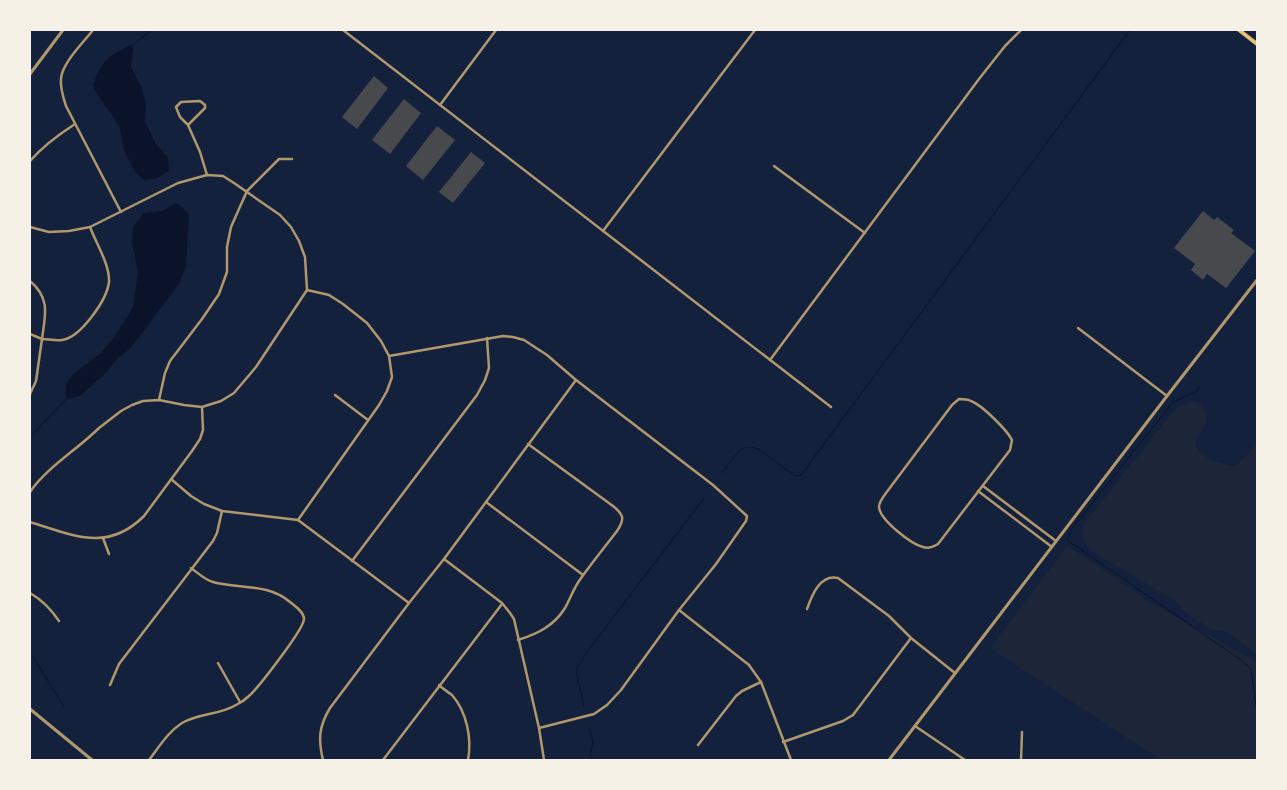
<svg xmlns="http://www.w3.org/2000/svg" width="1287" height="790" font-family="'Work Sans',sans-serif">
	<rect width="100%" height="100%" fill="#14213d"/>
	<g fill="#1d2539">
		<path d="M1194,401C1200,402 1203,405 1205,411C1211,426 1197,430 1195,445L1201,453L1212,461L1232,466L1238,464L1257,444V655L1228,632L1213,630L1187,614L1177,602L1090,550C1083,539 1081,536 1084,524L1176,408Z"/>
		<path d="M1067,546L1087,558L1151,603L1257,662V760H1161L990,648Z"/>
	</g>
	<g fill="#0b132b">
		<path d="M134,44L131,67L142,88L146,105L145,121L156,144L168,158L169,171L157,178L144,180L135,172L123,148L120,128L111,113L100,99L93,86C100,62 111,53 134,44Z"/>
		<path d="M177,203L189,214L186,266L179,284L130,349L118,358L107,372L80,396L66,399V384L73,374L100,354L116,335L133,307L138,272L132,243L133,227L144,213L162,211Z"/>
	</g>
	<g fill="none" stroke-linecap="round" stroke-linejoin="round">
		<g stroke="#0b132b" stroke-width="1">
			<path d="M134,44L152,30"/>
			<path d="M1198,388L1196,392L1173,402L1071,530L1067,540L1241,660L1251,669L1257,712"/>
			<path d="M30,437L66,399"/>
			<path d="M722,473L733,458L743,448L753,447L760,450L795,476L801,475L1130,30"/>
			<path d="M32,655L64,707"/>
			<path d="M584,707L576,670L587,652L704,498"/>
			<path d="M589,729C591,734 594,741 592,747C591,753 589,753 592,760"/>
		</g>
	</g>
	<g fill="#48494c">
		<path d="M374,76L388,88L357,129L342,117Z"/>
		<path d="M404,99L421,113L390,154L372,140Z"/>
		<path d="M437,126L455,140L423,180L406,166Z"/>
		<path d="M471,152L485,163L453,203L439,192Z"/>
		<path d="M1203,211L1214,220L1217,217L1234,230L1231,233L1255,251L1226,288L1207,274L1203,280L1191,270L1195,264L1174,248Z"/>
	</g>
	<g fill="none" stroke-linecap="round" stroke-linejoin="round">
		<g stroke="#b1986c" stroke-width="2.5">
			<path d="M93,30C83,43 62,63 61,79C60,88 63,97 66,106L121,212"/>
			<path d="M343,30L831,407"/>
			<path d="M440,105L496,30"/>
			<path d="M188,125L205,108V105L200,101L181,102L176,107L180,117L188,125L200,152L207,175"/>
			<path d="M30,161C43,146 58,135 75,124"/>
			<path d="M774,166L865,233"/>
			<path d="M30,227L49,232L69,231L90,227L178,183L207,175L223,176L234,183L280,215L291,227L299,241L305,257L307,290L256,367L234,393L221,401L202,407L184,405L159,400L143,401L132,405L121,411L99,428C78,449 46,468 30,492"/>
			<path d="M603,231L755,30"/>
			<path d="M30,281C51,299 45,315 42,339C48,339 55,341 62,340C80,338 107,300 109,282C110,265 96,243 90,227"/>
			<path d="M1078,328L1167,396"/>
			<path d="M30,334L42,339L36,381L30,394"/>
			<path d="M389,356L503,336L513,337L524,340L547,355L576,380L713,485L747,516L746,521L716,564L679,610L621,690L607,705L594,714L539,728"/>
			<path d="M770,360L979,79L1005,46L1021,30"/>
			<path d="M335,395L368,420"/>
			<path d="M959,399C964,399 967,399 971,401C982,405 1007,430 1012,440L1010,450L938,544C933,547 928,549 923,547C911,544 880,520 879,507C879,502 883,497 886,493L952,405Z"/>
			<path d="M159,400L165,373L170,361L202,319L219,294L227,272V247L231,227L247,191L279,159H292"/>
			<path d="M171,479L191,496L204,504L222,511L298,520L409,603"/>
			<path d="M983,486L1056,541"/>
			<path d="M978,491L1052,547"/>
			<path d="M486,502L583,575"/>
			<path d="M298,520L379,405L387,391L392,377L389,356L381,341L367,323L343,304L329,295L307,290"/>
			<path d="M30,522C73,535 107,553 144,516L192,451L200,439L203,430L202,407"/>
			<path d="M103,538L109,554"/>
			<path d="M444,559L502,603L510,613L514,619L539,728L544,760"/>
			<path d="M352,561L477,395L485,380L489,368L487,338"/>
			<path d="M30,593C42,600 51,609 59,621"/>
			<path d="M807,609C812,595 820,574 838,578L889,616L911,638L955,673"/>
			<path d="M679,610L749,665L761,682L791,760"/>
			<path d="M518,640C537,634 554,626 565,608C570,599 573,590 579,581C591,564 604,548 617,531C625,519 624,515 613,506L528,444"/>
			<path d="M218,663L240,702"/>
			<path d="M110,685L119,664L213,541L217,533L222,511"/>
			<path d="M439,685C443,689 448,692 452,695C467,712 472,739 468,760"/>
			<path d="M915,726L965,760"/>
			<path d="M783,742L843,721L853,715L911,638"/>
			<path d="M698,745L736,696L742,691L761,682"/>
			<path d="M149,760C159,747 168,732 182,723C199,713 220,715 236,705C240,703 245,700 249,696C258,688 304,629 304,619C304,612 295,606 290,602C268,583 239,589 213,582C205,580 198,573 191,568"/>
			<path d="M323,760C318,739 319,726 330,708L409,603L444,559L576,380"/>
			<path d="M383,760L502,604"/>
			<path d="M1021,760L1022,732"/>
		</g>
		<g stroke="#b1986c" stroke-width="3">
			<path d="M30,74L63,30"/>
			<path d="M30,709L92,760"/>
			<path d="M889,760L1167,396L1257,280"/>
		</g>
		<path stroke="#e5c07b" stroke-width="4" d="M1239,30L1257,44"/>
	</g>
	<rect width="1287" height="790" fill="none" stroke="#f6f1e7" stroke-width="62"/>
</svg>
